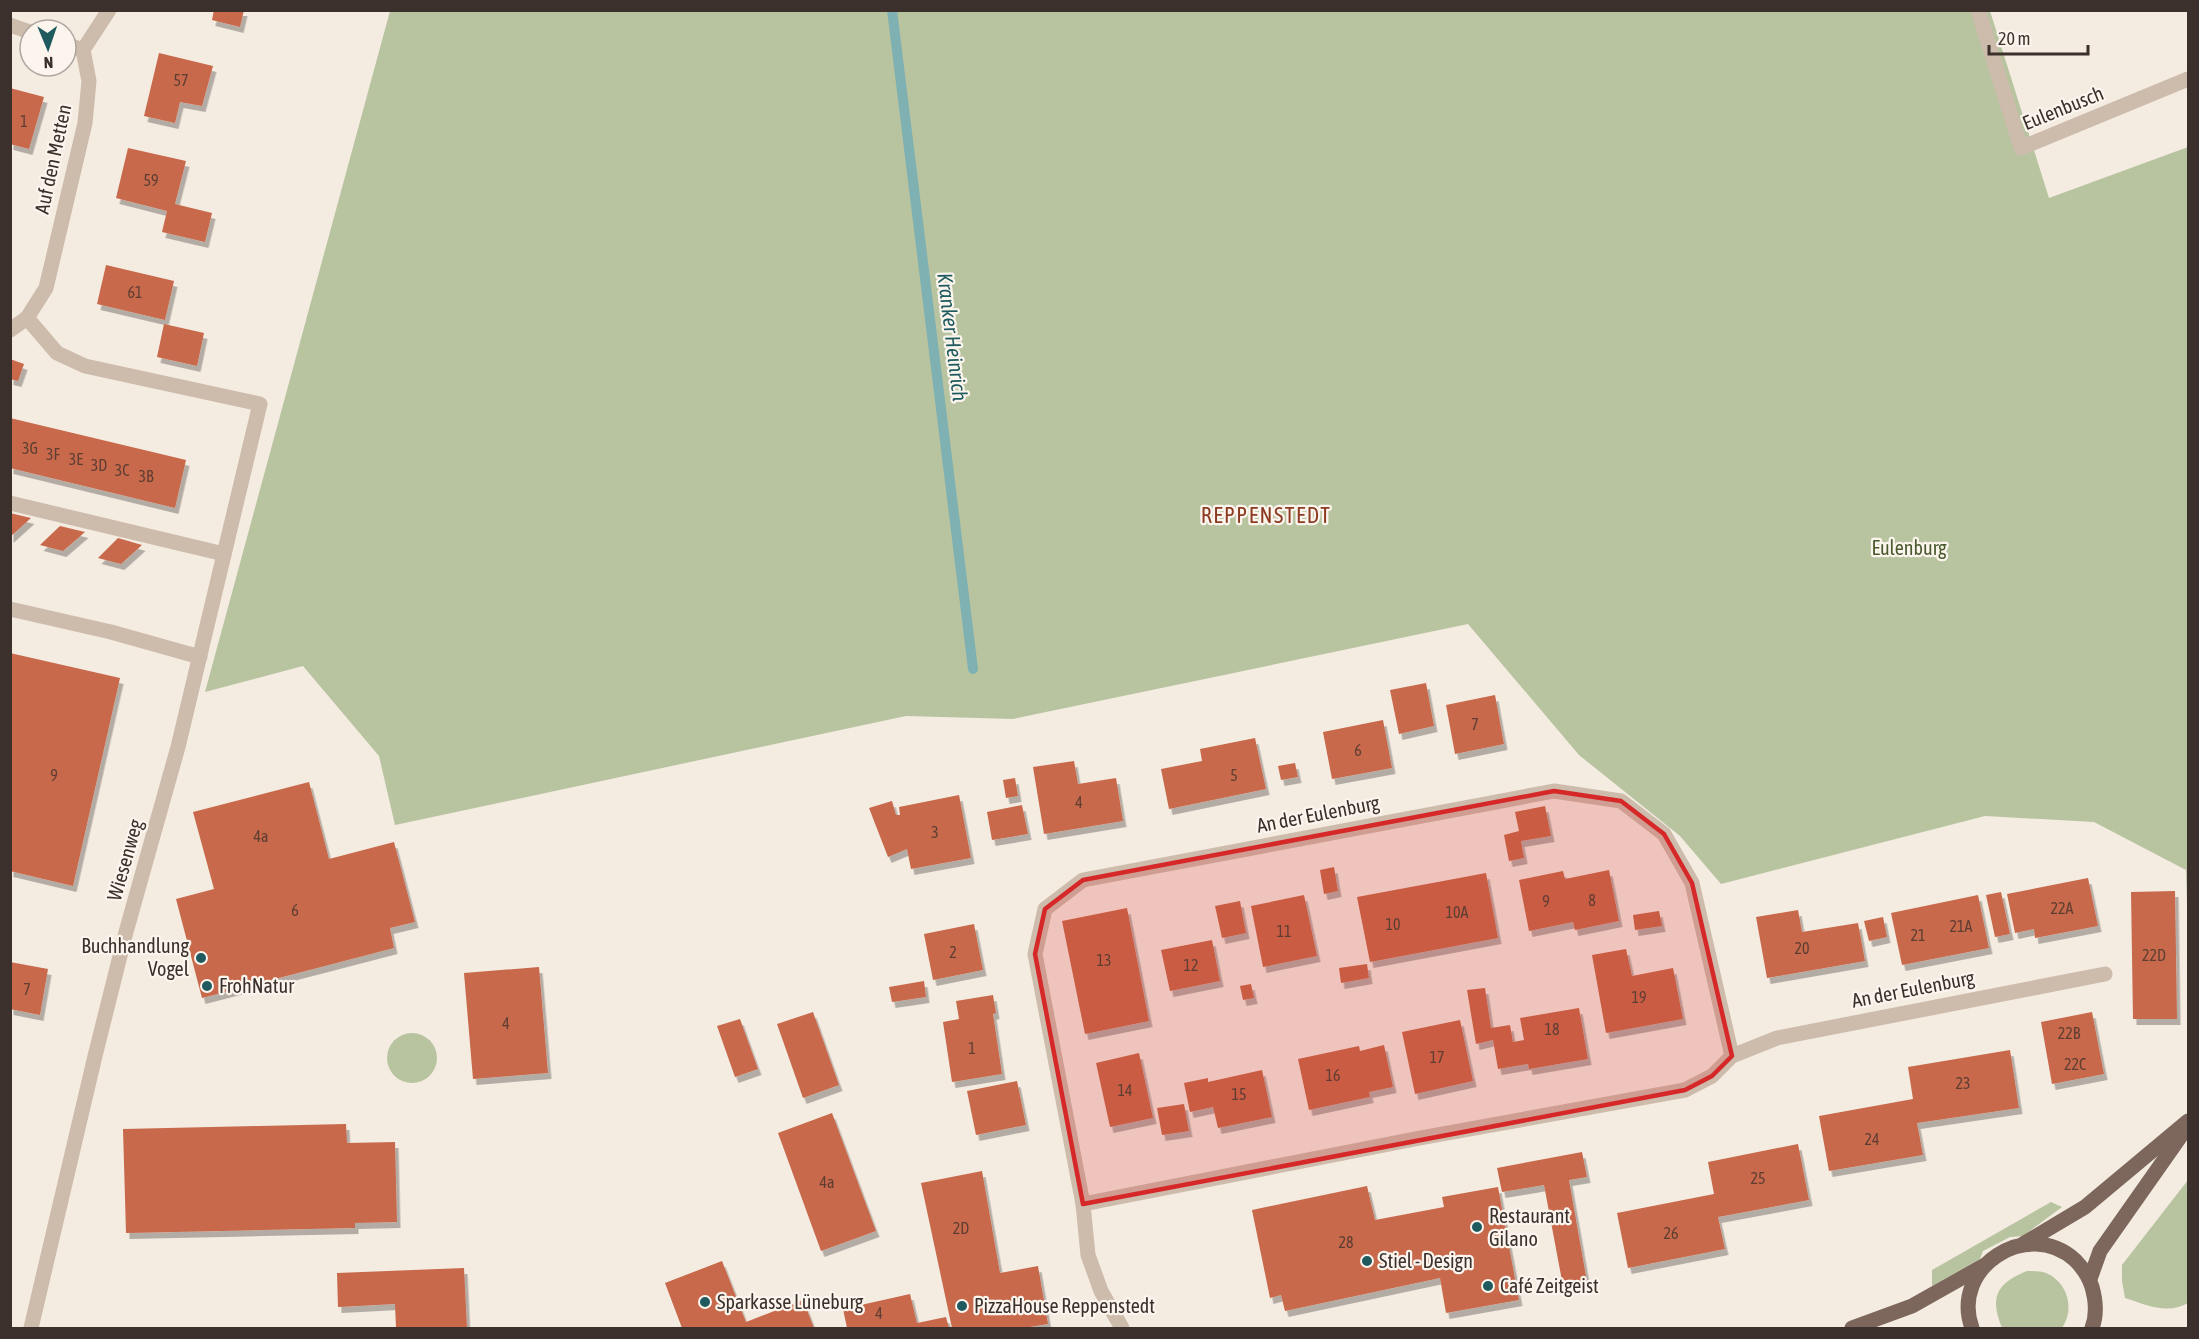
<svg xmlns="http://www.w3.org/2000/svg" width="2199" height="1339" font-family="'Asap Condensed',sans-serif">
	<defs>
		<filter id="shadow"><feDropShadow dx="3.5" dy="6" stdDeviation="0" flood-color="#0004"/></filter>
	</defs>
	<rect width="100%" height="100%" fill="#f4ebe1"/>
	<g fill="#b8c4a0">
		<path d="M390,11H1990L2049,198L2188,147V937L2186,870L2094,822L1985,816L1721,884L1680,836L1579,755L1468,624L1013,719L906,716L395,825L379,756L303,666L205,692Z"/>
		<circle cx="412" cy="1058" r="25"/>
		<path d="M2188,1180V1303C2167,1315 2147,1305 2125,1298L2122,1281V1265Z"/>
		<path d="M2051,1202L2062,1207L2023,1236L2010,1237L1983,1251L1980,1259L1932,1286V1270Z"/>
		<path d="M2027,1271C2033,1271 2041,1271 2046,1273C2068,1282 2075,1310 2062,1328H2002C1989,1297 1997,1283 2027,1271Z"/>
	</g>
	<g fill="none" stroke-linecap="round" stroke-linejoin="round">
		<path stroke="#7fb0b2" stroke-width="10" d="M892,10L973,669"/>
	</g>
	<g fill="#c8694b" filter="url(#shadow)">
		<path d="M214,10H244L240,27L212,20Z"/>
		<path d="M159,53L213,66L202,106L180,102L175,123L144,116Z"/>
		<path d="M10,88L44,97L29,149L10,144Z"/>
		<path d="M128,148L186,161L175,204L212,213L205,242L162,232L167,211L116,198Z"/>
		<path d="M106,265L174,281L165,320L97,304Z"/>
		<path d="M164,324L204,333L197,366L157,357Z"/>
		<path d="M10,359L24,364L18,381L10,379Z"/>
		<path d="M10,418L186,460L175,508L10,468Z"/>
		<path d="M10,513L31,518L10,537Z"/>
		<path d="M60,526L85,532L63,551L40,545Z"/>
		<path d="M118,538L142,545L121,564L98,558Z"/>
		<path d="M10,653L120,678L73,886L10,871Z"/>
		<path d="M1426,683L1434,726L1399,734L1390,690Z"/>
		<path d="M1495,695L1504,744L1455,754L1446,705Z"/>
		<path d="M1383,720L1392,768L1332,779L1323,732Z"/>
		<path d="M1255,738L1266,789L1169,809L1161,769L1202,761L1200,749Z"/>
		<path d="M1074,761L1078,784L1116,778L1123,821L1044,834L1033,767Z"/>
		<path d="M1295,763L1298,777L1281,780L1278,766Z"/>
		<path d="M1015,778L1018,796L1006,798L1003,780Z"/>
		<path d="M309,782L329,859L394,842L415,922L390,928L394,948L202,998L176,899L214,889L193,812Z"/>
		<path d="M959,795L971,858L911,869L907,849L888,857L869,808L892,801L896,815H900L899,807Z"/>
		<path d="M1022,805L1028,834L992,840L987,812Z"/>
		<path d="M1545,806L1551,836L1521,841L1524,858L1509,861L1504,835L1519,831L1515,812Z"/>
		<path d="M1334,867L1338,891L1324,894L1320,870Z"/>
		<path d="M1609,870L1619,921L1575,930L1573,922L1529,931L1519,880L1563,871L1565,879Z"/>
		<path d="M1486,873L1498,938L1370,962L1357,897Z"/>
		<path d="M2088,878L2098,926L2035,938L2034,929L2015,933L2007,894Z"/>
		<path d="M2175,891L2177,1019H2133L2131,892Z"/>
		<path d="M2001,892L2010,934L1995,937L1986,895Z"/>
		<path d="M1304,895L1317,956L1263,967L1251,906Z"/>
		<path d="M1978,895L1989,948L1902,965L1891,913Z"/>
		<path d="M1240,901L1246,933L1222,938L1215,906Z"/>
		<path d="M1127,908L1149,1021L1085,1034L1062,921Z"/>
		<path d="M1798,910L1802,932L1858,923L1865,961L1767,978L1756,917Z"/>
		<path d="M1659,911L1662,926L1635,930L1633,915Z"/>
		<path d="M1883,917L1887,937L1869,941L1864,921Z"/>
		<path d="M974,924L983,970L933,980L924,934Z"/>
		<path d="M1212,940L1220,981L1170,991L1161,950Z"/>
		<path d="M1626,949L1632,976L1673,968L1683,1019L1606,1033L1592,955Z"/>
		<path d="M10,962L48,969L40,1015L10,1009Z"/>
		<path d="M1367,964L1369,978L1341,983L1339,968Z"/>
		<path d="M539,967L548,1073L473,1079L464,973Z"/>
		<path d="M924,981L926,997L892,1002L889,987Z"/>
		<path d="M1251,984L1254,998L1243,1000L1240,986Z"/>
		<path d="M1485,988L1491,1028L1510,1025L1513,1042L1524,1040L1520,1018L1579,1008L1588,1059L1529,1069L1528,1064L1498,1069L1493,1040L1476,1044L1467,990Z"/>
		<path d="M993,995L996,1013L993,1014L1002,1074L952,1082L943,1022L959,1019L956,1001Z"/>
		<path d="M813,1012L839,1085L803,1098L777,1024Z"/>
		<path d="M2092,1012L2104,1074L2052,1084L2041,1022Z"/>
		<path d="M740,1019L758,1069L735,1077L717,1026Z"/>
		<path d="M1460,1020L1473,1081L1415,1094L1402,1032Z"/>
		<path d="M1384,1045L1393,1087L1369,1092L1370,1097L1309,1110L1298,1059L1359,1046L1360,1051Z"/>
		<path d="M2010,1050L2019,1108L1917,1123L1923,1155L1829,1171L1819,1116L1913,1099L1908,1067Z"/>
		<path d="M1139,1053L1153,1118L1110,1127L1096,1063Z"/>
		<path d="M1262,1070L1272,1117L1218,1128L1213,1107L1190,1112L1184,1083L1208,1078V1082Z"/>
		<path d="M1017,1081L1026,1125L976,1135L967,1091Z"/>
		<path d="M1184,1104L1189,1131L1162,1135L1157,1108Z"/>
		<path d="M832,1113L876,1231L821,1251L778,1133Z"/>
		<path d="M346,1124L347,1143L395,1142L397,1222L355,1223V1228L126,1233L123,1129Z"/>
		<path d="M1798,1144L1809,1200L1718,1217L1725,1249L1628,1268L1617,1213L1714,1194L1708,1162Z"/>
		<path d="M1582,1152L1587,1177L1569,1180L1587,1282L1563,1286L1544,1185L1502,1192L1497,1168Z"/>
		<path d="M982,1171L1000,1273L1038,1266L1048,1324L1023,1328H952L921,1183Z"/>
		<path d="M1367,1186L1375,1220L1444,1207L1442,1197L1498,1187L1519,1300L1446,1313L1440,1278L1285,1311L1281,1295L1270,1298L1252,1210Z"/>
		<path d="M722,1261L746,1322L803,1300L814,1328H682L665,1283Z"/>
		<path d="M464,1268L467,1328H396L395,1304L338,1307L337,1273Z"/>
		<path d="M910,1294L917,1323L946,1317L949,1328H847L843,1309Z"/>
	</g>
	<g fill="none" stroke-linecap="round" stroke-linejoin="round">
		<g stroke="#cdbbac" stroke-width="15">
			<path d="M1978,10L2021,148L2188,79"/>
			<path d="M10,25L30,32"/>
			<path d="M66,44L83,50"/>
			<path d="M27,318L57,353L85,366L260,404L178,747L126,932L95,1056L31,1328"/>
			<path d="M10,330L27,318L46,288L85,123L89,81L83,50L109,10"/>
			<path d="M10,503L224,554"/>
			<path d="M10,609L111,632L200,657"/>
			<path d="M1083,1204L1035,954L1045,909L1083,880L1554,791L1621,801L1664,834L1692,883L1732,1056"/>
			<path d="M1122,1328L1101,1291L1088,1255L1083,1204L1420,1138L1685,1090L1712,1076L1732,1056L1777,1038L2105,974"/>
		</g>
		<g stroke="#7d675c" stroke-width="15">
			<path d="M2023,1244L2085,1207L2188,1121"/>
			<path d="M2090,1279L2100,1251L2183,1133"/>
			<path d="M1852,1328L1912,1306L1983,1266"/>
			<path d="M1972,1328C1950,1268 2027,1217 2075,1260C2083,1268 2089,1277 2092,1287C2096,1301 2097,1315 2092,1328"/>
		</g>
	</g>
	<path fill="#d62828" fill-opacity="0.2" stroke="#d62828" stroke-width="4.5" stroke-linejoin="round" d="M1554,791L1621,801L1664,834L1692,883L1732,1056L1712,1076L1685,1090L1083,1204L1035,954L1045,909L1083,880Z"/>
	<g fill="#1f5a5e" stroke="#fbf5ee" stroke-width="2">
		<circle cx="201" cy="958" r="6"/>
		<circle cx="207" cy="986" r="6"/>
		<circle cx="1477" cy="1227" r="6"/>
		<circle cx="1367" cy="1261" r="6"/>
		<circle cx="1488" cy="1286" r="6"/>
		<circle cx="705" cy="1302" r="6"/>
		<circle cx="962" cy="1306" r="6"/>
	</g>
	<g text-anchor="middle" stroke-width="4.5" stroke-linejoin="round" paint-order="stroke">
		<g font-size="16" fill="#5e3e33">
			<text x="181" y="86">57</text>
			<text x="24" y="127">1</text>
			<text x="151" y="186">59</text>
			<text x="135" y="298">61</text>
			<text x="30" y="454">3G</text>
			<text x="53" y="460">3F</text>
			<text x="76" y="465">3E</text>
			<text x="99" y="471">3D</text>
			<text x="122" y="476">3C</text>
			<text x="146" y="482">3B</text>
			<text x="1475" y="730">7</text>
			<text x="1358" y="756">6</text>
			<text x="54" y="781">9</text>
			<text x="1234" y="781">5</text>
			<text x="1079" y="808">4</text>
			<text x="935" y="838">3</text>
			<text x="261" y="842">4a</text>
			<text x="1592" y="906">8</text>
			<text x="1546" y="907">9</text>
			<text x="2062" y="914">22A</text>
			<text x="295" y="916">6</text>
			<text x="1457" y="918">10A</text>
			<text x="1393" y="930">10</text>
			<text x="1961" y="932">21A</text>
			<text x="1284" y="937">11</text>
			<text x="1918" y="941">21</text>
			<text x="1802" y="954">20</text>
			<text x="953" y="958">2</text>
			<text x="2154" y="961">22D</text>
			<text x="1104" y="966">13</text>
			<text x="1191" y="971">12</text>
			<text x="27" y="995">7</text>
			<text x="1639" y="1003">19</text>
			<text x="506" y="1029">4</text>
			<text x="1552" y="1035">18</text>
			<text x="2069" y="1039">22B</text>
			<text x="972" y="1054">1</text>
			<text x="1437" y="1063">17</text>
			<text x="2075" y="1070">22C</text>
			<text x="1333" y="1081">16</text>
			<text x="1963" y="1089">23</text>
			<text x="1125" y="1096">14</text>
			<text x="1239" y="1100">15</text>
			<text x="1872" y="1145">24</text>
			<text x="1758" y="1184">25</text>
			<text x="827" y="1188">4a</text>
			<text x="961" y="1234">2D</text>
			<text x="1671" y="1239">26</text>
			<text x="1346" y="1248">28</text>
			<text x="879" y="1319">4</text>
		</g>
		<g font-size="20" fill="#3b302b" stroke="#fbf5ee">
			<text transform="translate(2063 108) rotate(-22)" y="7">Eulenbusch</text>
			<text transform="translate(53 159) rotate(-78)" y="7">Auf den Metten</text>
			<text transform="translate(1318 814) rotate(-11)" y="7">An der Eulenburg</text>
			<text transform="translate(125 860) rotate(-74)" y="7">Wiesenweg</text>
			<text transform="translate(1913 989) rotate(-11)" y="7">An der Eulenburg</text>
		</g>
		<g font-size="20" fill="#4a5a2e" stroke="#fbf5ee">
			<text x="1909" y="555">Eulenburg</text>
		</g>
		<g font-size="20" fill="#3b302b" stroke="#fbf5ee" text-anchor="start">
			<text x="189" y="953" text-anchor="end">Buchhandlung<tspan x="189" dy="23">Vogel</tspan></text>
			<text x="219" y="993">FrohNatur</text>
			<text x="1489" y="1223">Restaurant<tspan x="1489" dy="23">Gilano</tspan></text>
			<text x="1379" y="1268">Stiel - Design</text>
			<text x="1500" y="1293">Café Zeitgeist</text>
			<text x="717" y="1309">Sparkasse Lüneburg</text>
			<text x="974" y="1313">PizzaHouse Reppenstedt</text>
		</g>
		<g font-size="21" font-style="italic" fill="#1f5a5e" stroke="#fbf5ee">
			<text transform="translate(952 337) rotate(83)" y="7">Kranker Heinrich</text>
		</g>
		<g font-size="22" letter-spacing="1.5" fill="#8c3b22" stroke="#fbf5ee">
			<text x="1266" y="523">REPPENSTEDT</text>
		</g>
	</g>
	<rect width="2199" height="1339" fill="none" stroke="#3b302b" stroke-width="24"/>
	<g transform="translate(48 48) rotate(178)"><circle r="28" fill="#fbf5ee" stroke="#aea6a0" stroke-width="1.5"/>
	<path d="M0-4.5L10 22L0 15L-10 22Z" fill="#1f5a5e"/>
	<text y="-9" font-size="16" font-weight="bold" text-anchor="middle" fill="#3b302b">N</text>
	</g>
	<path d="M1989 45v9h99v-9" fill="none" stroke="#3b302b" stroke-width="3"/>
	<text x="1998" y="45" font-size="18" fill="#3b302b" stroke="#fbf5ee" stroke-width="4.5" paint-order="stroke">20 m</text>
</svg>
